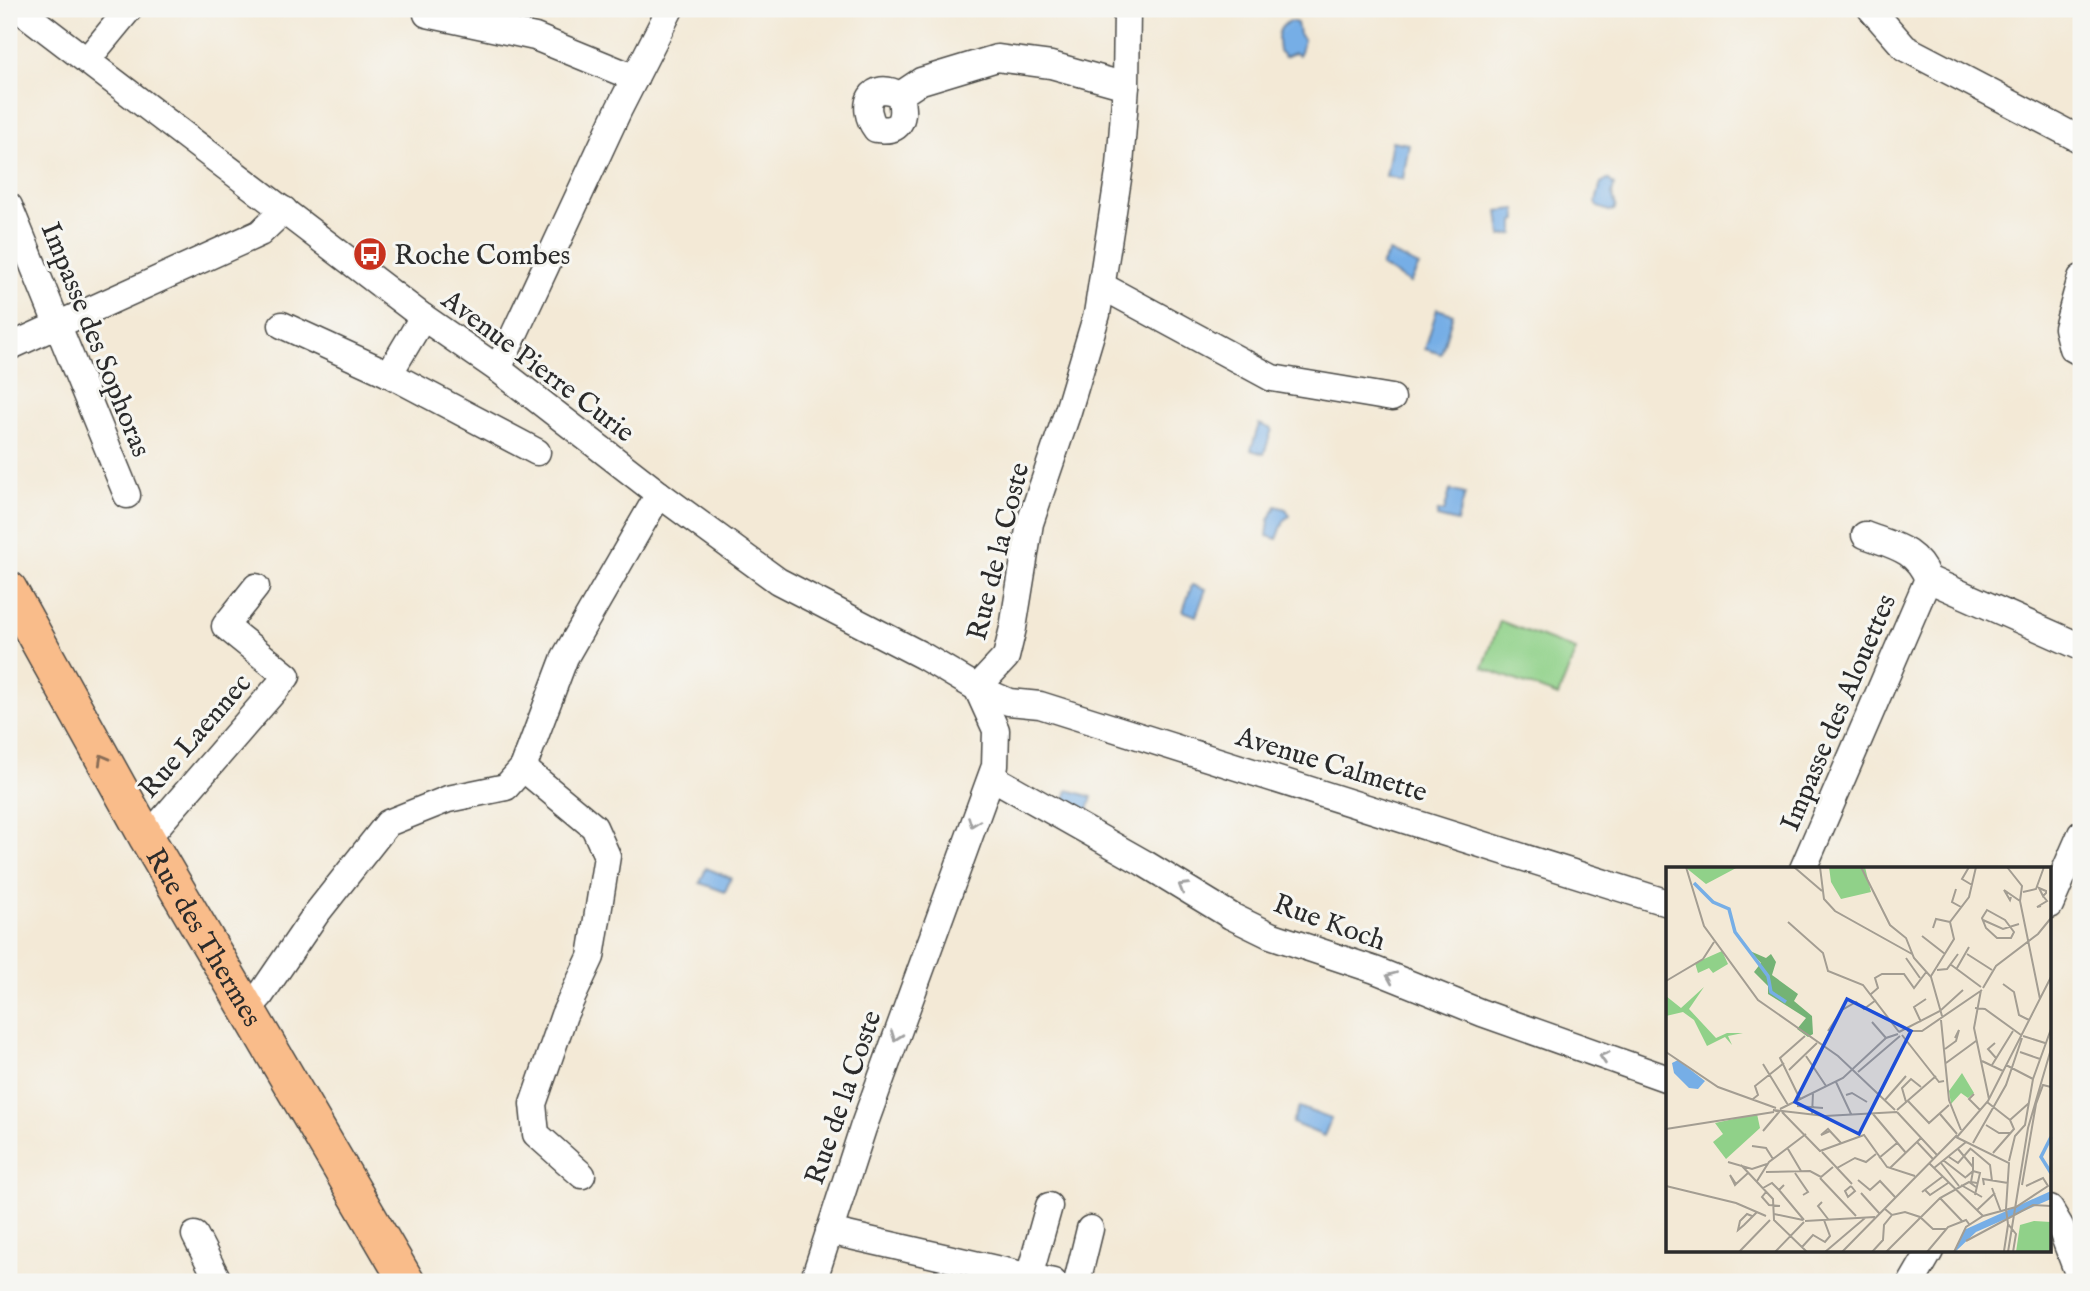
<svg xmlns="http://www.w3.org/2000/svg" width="2090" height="1291" font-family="'IM FELL English',serif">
	<rect width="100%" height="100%" fill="#f6f6f2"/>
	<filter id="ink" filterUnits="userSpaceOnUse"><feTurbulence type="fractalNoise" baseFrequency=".0143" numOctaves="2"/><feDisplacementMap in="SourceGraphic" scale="14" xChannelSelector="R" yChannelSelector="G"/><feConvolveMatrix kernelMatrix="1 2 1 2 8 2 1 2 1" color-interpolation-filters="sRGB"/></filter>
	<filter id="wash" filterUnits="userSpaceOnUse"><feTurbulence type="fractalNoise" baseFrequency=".00686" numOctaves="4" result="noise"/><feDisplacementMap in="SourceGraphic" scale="28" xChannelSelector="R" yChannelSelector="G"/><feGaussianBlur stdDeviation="1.57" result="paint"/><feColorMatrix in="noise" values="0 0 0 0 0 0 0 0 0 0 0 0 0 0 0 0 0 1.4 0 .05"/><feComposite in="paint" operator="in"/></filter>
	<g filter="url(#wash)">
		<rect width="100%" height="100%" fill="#f3e9d6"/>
		<path fill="#90d189" stroke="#5e7e5a" stroke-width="2" d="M1500,621L1576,650L1558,696L1483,668Z"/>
		<g fill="#76aee6" stroke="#506c88" stroke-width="2">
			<path d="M1290,21L1297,23L1299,34L1304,40L1299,55L1294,53L1285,57L1279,51C1277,37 1276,28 1290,21Z"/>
			<path d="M1392,141L1409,144L1403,179L1386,176Z"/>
			<path d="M1608,179L1614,185L1612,194L1616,206L1614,210L1609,211L1598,207L1596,202L1601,183Z"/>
			<path d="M1516,209L1517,220L1514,221V234L1501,236L1498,211Z"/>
			<path d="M1389,252L1419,266L1410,283L1381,266Z"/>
			<path d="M1437,309L1453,314L1441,354L1425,349Z"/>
			<path d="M1259,424L1272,429L1264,454L1251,450Z"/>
			<path d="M1450,490L1465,494L1457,522L1437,517L1438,511L1444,512Z"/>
			<path d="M1276,506L1286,509L1290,516L1285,519L1277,539L1267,536L1269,520Z"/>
			<path d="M1192,585L1206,589L1196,616L1183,611Z"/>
			<path d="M1068,790L1092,797L1088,810L1064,802Z"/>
			<path d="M706,868L731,878L725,892L700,883Z"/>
			<path d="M1299,1107L1331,1119L1324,1136L1292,1123Z"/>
		</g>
	</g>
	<g filter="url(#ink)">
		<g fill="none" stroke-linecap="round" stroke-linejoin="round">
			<g stroke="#494845" stroke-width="29">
				<g id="minor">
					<path d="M19,9L423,317L498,369L659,494L778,581L923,656L977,688L1009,702L1040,705L1668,903"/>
					<path d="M1871,9L1905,48L2081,140"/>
					<path d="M427,14L535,37L635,78"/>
					<path d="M87,60L129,9"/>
					<path d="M900,95C905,116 903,133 876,129C859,106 871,79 900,95L921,81L997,58L1051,65L1126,86"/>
					<path d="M9,206L127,495"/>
					<path d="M2081,278L2067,328L2072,348L2081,353"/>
					<path d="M1102,286L1272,378L1392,398"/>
					<path d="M282,325L389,374L537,452"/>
					<path d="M9,347L260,233L284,210"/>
					<path d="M498,369L619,109L670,9"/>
					<path d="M389,374L423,317"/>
					<path d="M1865,535C1894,546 1916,549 1928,579L2081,647"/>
					<path d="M977,688L1006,657L1013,628L1030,523L1068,411L1097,314L1120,166L1126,86L1127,9"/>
					<path d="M523,768L594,827L607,856L591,957L564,1015L533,1104L536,1134L582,1175"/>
					<path d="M992,777L1144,863L1231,916L1270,935L1375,970L1482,1013L1668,1079"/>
					<path d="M147,838L287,676L225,626L256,587"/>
					<path d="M1803,869L1928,579"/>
					<path d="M2050,905L2081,834"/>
					<path d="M247,1010L260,996L316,914L388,823L448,799L506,787L523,768L565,657L659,494"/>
					<path d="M2050,1209L2060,1226L2081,1281"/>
					<path d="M829,1231L1053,1282"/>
					<path d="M195,1235L219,1282"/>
					<path d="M1029,1277L1049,1206"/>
					<path d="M813,1282L863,1128L995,766L996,730L977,688"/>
					<path d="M1077,1282L1090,1229"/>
					<path d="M1912,1282L1930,1251"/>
				</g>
			</g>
			<g stroke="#494845" stroke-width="38">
				<g id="major">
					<path id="s1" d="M9,589L147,838L407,1282"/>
				</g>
			</g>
			<use href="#minor" stroke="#fff" stroke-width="26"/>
			<use href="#major" stroke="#f9bc8a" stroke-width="35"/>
		</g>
		<defs><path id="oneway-chevron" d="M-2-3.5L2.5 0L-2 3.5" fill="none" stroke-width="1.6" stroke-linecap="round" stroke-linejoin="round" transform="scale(1.75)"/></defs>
		<use stroke="#886c56" href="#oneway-chevron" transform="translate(103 759) rotate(-119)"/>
		<g stroke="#a0a0a0">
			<use href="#oneway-chevron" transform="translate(973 822) rotate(110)"/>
			<use href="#oneway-chevron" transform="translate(1183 887) rotate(-149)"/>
			<use href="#oneway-chevron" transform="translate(1391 977) rotate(-157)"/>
			<use href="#oneway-chevron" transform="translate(896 1036) rotate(110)"/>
			<use href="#oneway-chevron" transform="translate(1604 1057) rotate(-162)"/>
		</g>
	</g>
	<defs>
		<g id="bus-disc" transform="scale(1.75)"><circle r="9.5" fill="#c8321e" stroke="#f6f6f2"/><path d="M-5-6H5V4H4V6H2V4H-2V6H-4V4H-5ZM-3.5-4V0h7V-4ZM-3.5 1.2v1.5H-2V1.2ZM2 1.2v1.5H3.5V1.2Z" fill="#fff"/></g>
	</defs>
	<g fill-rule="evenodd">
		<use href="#bus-disc" x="370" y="254"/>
	</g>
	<g text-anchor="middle" stroke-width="6" stroke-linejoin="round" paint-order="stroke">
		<g font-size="28" fill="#2b2b2b" stroke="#f6f6f2" text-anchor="start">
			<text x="394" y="264">Roche Combes</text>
		</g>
		<g font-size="28" fill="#2b2b2b" stroke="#f6f6f2">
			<text transform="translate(97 339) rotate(68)" y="10">Impasse des Sophoras</text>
			<text transform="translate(539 365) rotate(37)" y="10">Avenue Pierre Curie</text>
			<text transform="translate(997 551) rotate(-76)" y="10">Rue de la Coste</text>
			<text transform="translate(1837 712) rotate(-67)" y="10">Impasse des Alouettes</text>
			<text transform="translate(194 735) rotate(-49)" y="10">Rue Laennec</text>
			<text transform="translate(1332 763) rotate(17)" y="10">Avenue Calmette</text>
			<text transform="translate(1330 921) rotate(20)" y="10">Rue Koch</text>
			<text dy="10" stroke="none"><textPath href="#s1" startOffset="399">Rue des Thermes</textPath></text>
			<text transform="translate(842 1097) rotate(-71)" y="10">Rue de la Coste</text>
		</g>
	</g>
	<g transform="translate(1666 867)">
		<rect width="385" height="385" fill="#f3e9d6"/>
		<path d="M19,0H72L40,17ZM163,0H199L205,25L175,32L165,15ZM56,84L62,97L47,106L43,101L32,106L29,96ZM38,120L23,142L50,171L61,166H77L62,169L66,178L59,170L41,179L28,153L17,145L0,149V129L15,141Z" fill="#90d189"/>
		<path d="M84,84L100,91L105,87L110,95L106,108L132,127L128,134L146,149L147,167L142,170L131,162L140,151L102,127V119L88,105L95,96Z" fill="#74b375"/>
		<path d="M91,247L94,261L60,292L47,275L57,267L49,256Z" fill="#90d189"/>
		<path d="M296,206L308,226L302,231L295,226L285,237L283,224ZM368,354L385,355V385H350L354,358Z" fill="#90d189"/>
		<path d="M12,193L39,214L32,222L23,221L8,206L6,196ZM385,324V332L310,365L289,385L298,363Z" fill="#76aee6"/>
		<path fill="none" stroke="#76aee6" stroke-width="3.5" d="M28,16L47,35L63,42L69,65L102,109L105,125L120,135M385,270L375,290L385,306"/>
		<path fill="none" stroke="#a39d92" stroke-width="2" d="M20,0L38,59L92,133L172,189L229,243M128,0L156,24M154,0L158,32L169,44L246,87M195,0L224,58L240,71L248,91L265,110L276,149M303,0L296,12L306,18M341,0L356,19L354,34M373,21L380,24V26L377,29ZM290,22L286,35L295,40M357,25L370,22L378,0M345,30L344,33L338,23L354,34M354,34L374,132M375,39L371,40L381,34L377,29M321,43L339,53L348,65L345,71H331L320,61L316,51ZM317,53L337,62L353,57M122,55L157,86L162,104L197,118L233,165M267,61L270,52L284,55M256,69L279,87M301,87L326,103M284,97L315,120M247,101L240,91L254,111M291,101L303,80M271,103L281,102L292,87M265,109L288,72L284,55L303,30L310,0M0,114L37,92L48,75M337,117L348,125L353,148L363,153M317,121L330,99L372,67L385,51M315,123L308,161L323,232M205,127L212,121L209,111L216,107H238L248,121L261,104M309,141L319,142L355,168M275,153L283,233L295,263M206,155L220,171M255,155L248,140L260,132M162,164L176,143L190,135L198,142L210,133M241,164H256L316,123M233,165L274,144L297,123M236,168L273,215L278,214M357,169L379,176M329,176L322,182L330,191M279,182L290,174L293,163L289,171M0,185L52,220L110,241M354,185L374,192M140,189L160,219M316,194L337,204M280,196L310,174M97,197L122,238M326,198L347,164M340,198L367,212M123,203L151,176M192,205L234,169M170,215L185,247M308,227L303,232L314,243M180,228L186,226L201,235M87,232L92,228L89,219L118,196M134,232L114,191L139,169M219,233L240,209M242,234L263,256L283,238M240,235L236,221L245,212L255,220M321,235L344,253M131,239L157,241M114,242L177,211L220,171L232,167M231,243L270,209M114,245L107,243L159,249L231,245M116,245L154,284L198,268L221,300L249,309M231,245L271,288M207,247L240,286M274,247L291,267M146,248L147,226M344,253L363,236M320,258L333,266H345M0,262L108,245M97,264L113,245M164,264L155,268L162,262L175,276M290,270L343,296L340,342L342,357L350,367L347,385M291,270L322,234L385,110M251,275L267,292M307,276L340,218L356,171M86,279L100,281L107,292M122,282L135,304M292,282L307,300M305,282L324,298L326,314M156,285L171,301L189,291L200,295L210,287M327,286L348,262L344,253M283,290L292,296L305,281M213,291L231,276M277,293L300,311M343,294L349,269L359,258L367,212L385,162M62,295L86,302L101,297M263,296L317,349M275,296L293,319M75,298L107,332L108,353L141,385M171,301L186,317M224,301L255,271M268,301L300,275M100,305L144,304L155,310L167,300M129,306L142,325L137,328M300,310L307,304V290M154,311L190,349M192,313L204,323L214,314L229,330M91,314L103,295L140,267M70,317L64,308L69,318L70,317L82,306M295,318L316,330M318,318L317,312L342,316M356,318L370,237L377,218L385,220M0,319L70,336L100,349M185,319L189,324L182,330L179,324L185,319M97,321L106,316L113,323L118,318M326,321L335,345M113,323L138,353M259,323L264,328L282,316M100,325L96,330L103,338L114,339M256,325L276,310M195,326L213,346M309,328L314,306L307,304L305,315L311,316M274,331L296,354M156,335L152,339L162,352M219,342L226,348L239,345L254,350L267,362H280M311,343L329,326M108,347L137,353M86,349L81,347L74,354L72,363L78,358L90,346V344M139,354L209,350M300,374L367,338L385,339M136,380L147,368L159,375L164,369L158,353M338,384L342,358M73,385L104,353M109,385L138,355M159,385L199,351M176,385L291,268M206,385L217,373L218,358L226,348M220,385L274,331L303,315L310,320M261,385L282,360L300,353L303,357M288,385L300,360L317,349L350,340L382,319L377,311L360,319M342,385L362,261L385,182"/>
		<path fill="#1d4ed8" fill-opacity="0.15" stroke="#1d4ed8" stroke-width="3.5" d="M181,132L245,164L193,267L129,235Z"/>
		<rect width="385" height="385" fill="none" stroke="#2b2b2b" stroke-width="3.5"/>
	</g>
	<rect width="2090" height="1291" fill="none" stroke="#f6f6f2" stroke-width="35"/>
</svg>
